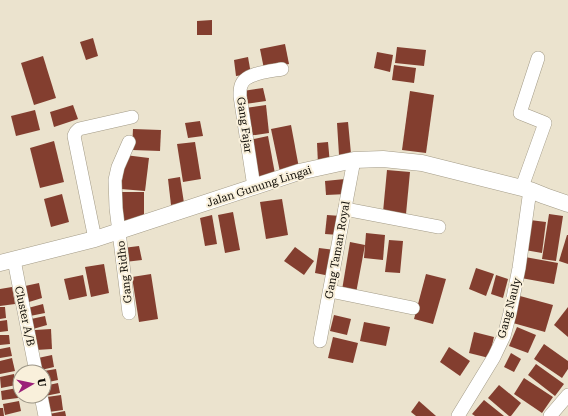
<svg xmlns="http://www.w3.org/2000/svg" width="568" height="416" font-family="'Roboto Serif',serif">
	<rect width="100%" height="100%" fill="#ebe3ce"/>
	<g fill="#833e2f">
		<path d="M212,20V35H197V21Z"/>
		<path d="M93,38L98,56L86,60L80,42Z"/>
		<path d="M285,44L289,64L264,69L260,49Z"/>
		<path d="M397,47L426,50L424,66L395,63Z"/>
		<path d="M377,52L393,55L390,72L374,68Z"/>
		<path d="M43,56L56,98L34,105L21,63Z"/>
		<path d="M248,57L251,74L236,76L234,60Z"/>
		<path d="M394,65L416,68L414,83L392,80Z"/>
		<path d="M263,88L266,101L245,104L243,91Z"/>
		<path d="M410,91L434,95L426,153L402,150Z"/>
		<path d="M73,105L78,119L54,127L50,112Z"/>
		<path d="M266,105L269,133L248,136L245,108Z"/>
		<path d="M35,110L40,130L16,136L11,116Z"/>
		<path d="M200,121L203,136L188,138L185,123Z"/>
		<path d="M348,122L351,154L339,155L337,123Z"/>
		<path d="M291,125L299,168L280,172L271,129Z"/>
		<path d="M133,129L161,130L160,151L132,150Z"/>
		<path d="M268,136L276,179L257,183L249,140Z"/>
		<path d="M54,141L64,182L40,188L30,148Z"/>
		<path d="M195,142L201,179L183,182L177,144Z"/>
		<path d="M328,142L330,164H318L317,143Z"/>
		<path d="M125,155L149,158L145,191L121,189Z"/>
		<path d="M387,170L410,172L406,214L383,212Z"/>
		<path d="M180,177L184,203L171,205L168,179Z"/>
		<path d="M345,179L347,194L326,195L325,181Z"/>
		<rect x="120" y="192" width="24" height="30"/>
		<path d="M62,194L69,222L51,227L44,199Z"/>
		<path d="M282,199L288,235L266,239L260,202Z"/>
		<path d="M233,212L240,250L225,253L218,215Z"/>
		<path d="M549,214L563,216L556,261L542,259Z"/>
		<path d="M212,215L217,244L205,246L200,218Z"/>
		<path d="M327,215L341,216L339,235L325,234Z"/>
		<path d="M530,220L546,222L542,253L525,250Z"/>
		<path d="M366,233L385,235L383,260L364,258Z"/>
		<path d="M567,235H568V264L559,261Z"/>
		<path d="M389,240L403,241L400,273L385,272Z"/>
		<path d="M350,242L365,245L356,293L342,290Z"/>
		<path d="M139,246L142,260L125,262L123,248Z"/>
		<path d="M295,247L314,261L304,275L284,261Z"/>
		<path d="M319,248L335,250L330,276L315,273Z"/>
		<path d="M525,257L558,263L554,284L521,278Z"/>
		<path d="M104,264L109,293L91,297L85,267Z"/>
		<path d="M476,268L494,274L486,296L469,289Z"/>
		<path d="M151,274L158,319L139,322L132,277Z"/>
		<path d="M426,274L446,279L433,324L414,319Z"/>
		<path d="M83,275L87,296L69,300L64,279Z"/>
		<path d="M496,275L508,279L503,298L491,294Z"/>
		<path d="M39,283L42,298L29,302L25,286Z"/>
		<path d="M12,287L15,304L0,306V289Z"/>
		<path d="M520,296L553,305L545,332L513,323Z"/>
		<path d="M43,304L45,313L30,316L28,308Z"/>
		<path d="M0,307H5L6,318L0,319Z"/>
		<path d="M568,307V337L554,325Z"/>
		<path d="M334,315L351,319L347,335L330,331Z"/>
		<path d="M45,316L47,325L33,329L31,319Z"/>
		<path d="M7,320L8,331L0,332V321Z"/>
		<path d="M364,322L390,327L386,346L360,341Z"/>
		<path d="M517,327L536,335L528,353L509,346Z"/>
		<path d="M51,329L52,349L36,350L35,330Z"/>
		<path d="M474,332L494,337L489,358L469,353Z"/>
		<path d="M0,335H9L10,344L0,345Z"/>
		<path d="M333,337L358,343L353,363L328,358Z"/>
		<path d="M544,344L568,361V369L562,378L534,359Z"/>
		<path d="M10,347L12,356L0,358V349Z"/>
		<path d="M449,347L470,361L460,376L440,362Z"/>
		<path d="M511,353L521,359L514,372L504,367Z"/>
		<path d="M52,355L54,367L41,370L38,358Z"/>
		<path d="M12,358L15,371L0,374V361Z"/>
		<path d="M536,364L564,384L555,396L528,375Z"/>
		<path d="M56,369L58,380L44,383V371Z"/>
		<path d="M14,374L16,385L1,388L0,377Z"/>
		<path d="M524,378L553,397L542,413L514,394Z"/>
		<path d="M58,383L60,393L45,396L44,386Z"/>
		<path d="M499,385L521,403L511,416H509L488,398Z"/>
		<path d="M17,388L18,398L2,400L1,391Z"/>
		<path d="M61,395L63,410L49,412L47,397Z"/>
		<path d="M484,400L504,416H475L472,414Z"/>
		<path d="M19,401L21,411L5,415L3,404Z"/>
		<path d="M419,401L436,416H416L411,412Z"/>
		<path d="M0,408H3L4,416H0Z"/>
		<path d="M65,411L66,416H49V414Z"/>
	</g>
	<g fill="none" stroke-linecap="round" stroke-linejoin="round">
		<g stroke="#a39b87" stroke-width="14">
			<g id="minor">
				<path d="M254,187L240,96C240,93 240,88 241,86C244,73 271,71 282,69"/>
				<path d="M522,187L545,123L520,113L538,58"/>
				<path d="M345,209L439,227"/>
				<path d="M95,239L74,136L76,132L79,129L132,117"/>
				<path d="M14,260L36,372"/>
				<path d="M330,291L413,308"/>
				<path d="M129,313L116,208L115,180L118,167L129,142"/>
				<path d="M320,341L354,160"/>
				<path d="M41,396L45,416"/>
				<path d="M458,416L494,357L504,336L510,313L519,268L530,190"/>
				<path d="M550,416L568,395"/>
			</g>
		</g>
		<g stroke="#a39b87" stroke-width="17">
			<path id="tertiary" d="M0,263L95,239L299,172L354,160L383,159L422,163L530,190L545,196L568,204"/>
		</g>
		<use href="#minor" stroke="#fff" stroke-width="13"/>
		<use href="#tertiary" stroke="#fff" stroke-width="16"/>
	</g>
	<g text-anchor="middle" stroke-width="4" stroke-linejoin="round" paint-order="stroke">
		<g font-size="11" fill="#0f0c06" stroke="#f9f0db">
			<text transform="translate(245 125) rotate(82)" y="4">Gang Fajar</text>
			<text transform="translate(259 186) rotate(-18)" y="4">Jalan Gunung Lingai</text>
			<text transform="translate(337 250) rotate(-80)" y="4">Gang Taman Royal</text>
			<text transform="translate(124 272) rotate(-97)" y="4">Gang Ridho</text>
			<text transform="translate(509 308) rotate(-75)" y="4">Gang Nauly</text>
			<text transform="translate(25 316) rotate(78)" y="4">Cluster A/B</text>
		</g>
	</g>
	<g transform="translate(32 384) rotate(81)"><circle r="19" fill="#f9f0db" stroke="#9b9586"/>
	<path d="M0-3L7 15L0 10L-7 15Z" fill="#9b2179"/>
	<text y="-6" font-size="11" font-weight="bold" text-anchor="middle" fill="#0f0c06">U</text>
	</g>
</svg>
